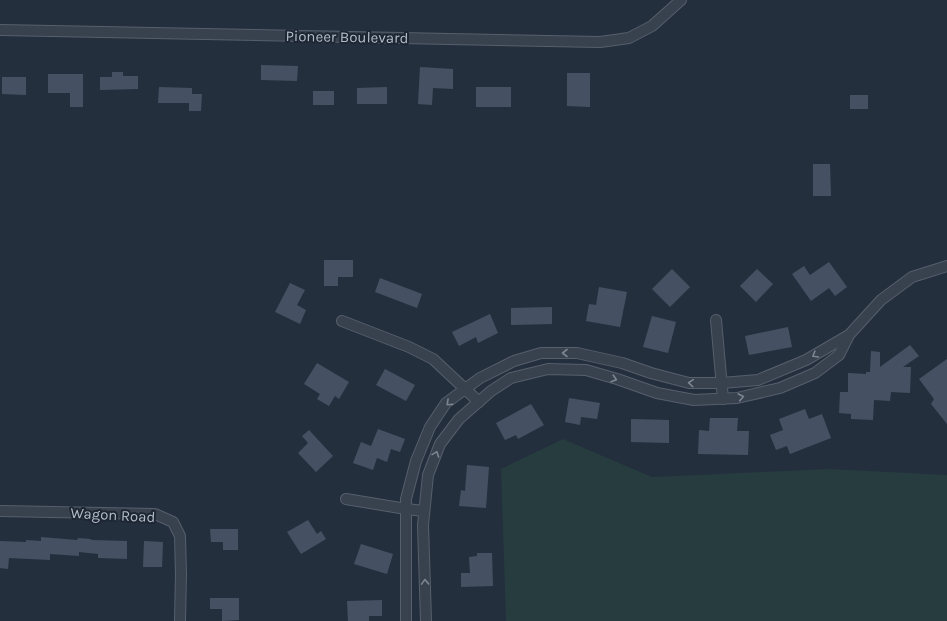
<svg xmlns="http://www.w3.org/2000/svg" width="947" height="621" font-family="Karla,sans-serif">
	<rect width="100%" height="100%" fill="#242f3e"/>
	<path fill="#263c3f" d="M563,439L652,477L829,469L947,475V621H506L501,469Z"/>
	<g fill="#455162">
		<path d="M261,65L298,66L297,81L261,80Z"/>
		<path d="M420,67L453,69V89L433,88L432,105L418,104Z"/>
		<path d="M112,72H123V76H138V89L100,90V77H112Z"/>
		<path d="M567,73H590V107L567,106Z"/>
		<path d="M48,74H83V107H70V93H48Z"/>
		<path d="M2,77H26V95L2,94Z"/>
		<path d="M159,87L192,88V94H202L201,111H189V103H158Z"/>
		<path d="M387,87V104H357V88Z"/>
		<rect x="476" y="87" width="35" height="20"/>
		<rect x="313" y="91" width="21" height="14"/>
		<rect x="850" y="95" width="18" height="14"/>
		<path d="M813,164H830L831,196H813Z"/>
		<path d="M324,260H353V277H338V286H324Z"/>
		<path d="M829,262L847,287L835,296L829,288L811,301L792,274L804,266L810,275Z"/>
		<path d="M672,269L690,287L670,307L652,289Z"/>
		<path d="M757,269L773,284L756,302L740,286Z"/>
		<path d="M380,278L422,294L417,308L375,292Z"/>
		<path d="M290,283L305,290L297,305L306,310L300,324L275,312Z"/>
		<path d="M599,287L627,292L620,327L586,321L589,304L596,305Z"/>
		<path d="M552,307V324L511,325V308Z"/>
		<path d="M490,314L498,333L478,343L476,337L459,346L452,332Z"/>
		<path d="M652,316L676,322L668,353L643,347Z"/>
		<path d="M788,327L792,347L749,355L745,336Z"/>
		<path d="M910,345L919,356L903,367H911L910,393L891,392L890,401L874,400L873,420L851,419V414L839,413L840,392H848V373L866,374V372H870L871,351L880,352V367Z"/>
		<path d="M947,359V424L931,404L934,399L919,379Z"/>
		<path d="M317,363L349,382L339,399L335,396L329,406L317,399L320,394L304,384Z"/>
		<path d="M385,369L415,385L406,401L376,385Z"/>
		<path d="M569,398L600,403L597,419L581,417L580,425L565,422Z"/>
		<path d="M531,404L544,425L518,439L516,435L505,440L496,423Z"/>
		<path d="M805,409L809,419L822,414L831,438L790,454L787,446L776,450L770,435L783,430L779,419Z"/>
		<path d="M710,418H738L737,431H749L748,455L698,454L699,430L709,431Z"/>
		<path d="M631,419L669,420V443L631,442Z"/>
		<path d="M378,429L405,439L400,452L391,449L387,462L377,458L373,470L353,463L361,442L371,446Z"/>
		<path d="M309,430L333,456L316,472L298,453L308,443L302,436Z"/>
		<path d="M467,465L489,467L486,508L459,506L461,490L465,491Z"/>
		<path d="M308,520L317,534L321,531L326,539L301,554L287,532Z"/>
		<path d="M210,529H238V550H223V542H211Z"/>
		<path d="M41,537L77,540L78,538L91,539V540L127,541V559L98,558V554L79,552V556L50,554V560L9,558L8,569L0,568V541L26,542V540L41,541Z"/>
		<path d="M144,541L163,542L162,567H143Z"/>
		<path d="M361,544L393,554L387,574L354,564Z"/>
		<path d="M477,553H492L493,586L461,587V573H470L469,557L477,556Z"/>
		<path d="M210,598H239V620L222,621V609H210Z"/>
		<path d="M382,600V616H369V621H348L347,601Z"/>
	</g>
	<g fill="none" stroke-linecap="round" stroke-linejoin="round">
		<g stroke="#565f6c" stroke-width="12">
			<g id="street">
				<path d="M0,30L600,42L629,38L652,26L681,0"/>
				<path d="M716,320L723,399"/>
				<path d="M342,321L409,347L433,359L479,402"/>
				<path d="M346,499L406,509L424,511"/>
				<path d="M0,511L155,514L173,522L180,536L181,574L180,621"/>
				<path d="M406,621V499L416,461L430,427L446,403L480,378L514,361L541,353H577L622,363L651,373L689,383H722L758,380L806,360L849,335"/>
				<path d="M426,621L423,525L428,475L440,444L459,419L491,391L511,378L548,369L586,370L617,379L657,393L694,400L737,398L780,388L815,373L839,355L849,335L881,300L912,277L947,266"/>
			</g>
		</g>
		<use href="#street" stroke="#38414e" stroke-width="10"/>
	</g>
	<defs><path id="oneway-chevron" d="M-2-3.5L2.5 0L-2 3.5" fill="none" stroke-width="1.6" stroke-linecap="round" stroke-linejoin="round"/></defs>
	<g stroke="#7c8592">
		<use href="#oneway-chevron" transform="translate(565 353) rotate(-180)"/>
		<use href="#oneway-chevron" transform="translate(815 355) rotate(150)"/>
		<use href="#oneway-chevron" transform="translate(614 379) rotate(18)"/>
		<use href="#oneway-chevron" transform="translate(691 383) rotate(-175)"/>
		<use href="#oneway-chevron" transform="translate(741 397) rotate(-11)"/>
		<use href="#oneway-chevron" transform="translate(449 403) rotate(137)"/>
		<use href="#oneway-chevron" transform="translate(436 454) rotate(-70)"/>
		<use href="#oneway-chevron" transform="translate(425 582) rotate(-92)"/>
	</g>
	<g text-anchor="middle" stroke-width="4" stroke-linejoin="round" paint-order="stroke">
		<g font-size="15" fill="#b4bcc9" stroke="#1d2633">
			<text transform="translate(347 37) rotate(1)" y="5">Pioneer Boulevard</text>
			<text transform="translate(113 515) rotate(3)" y="5">Wagon Road</text>
		</g>
	</g>
</svg>
